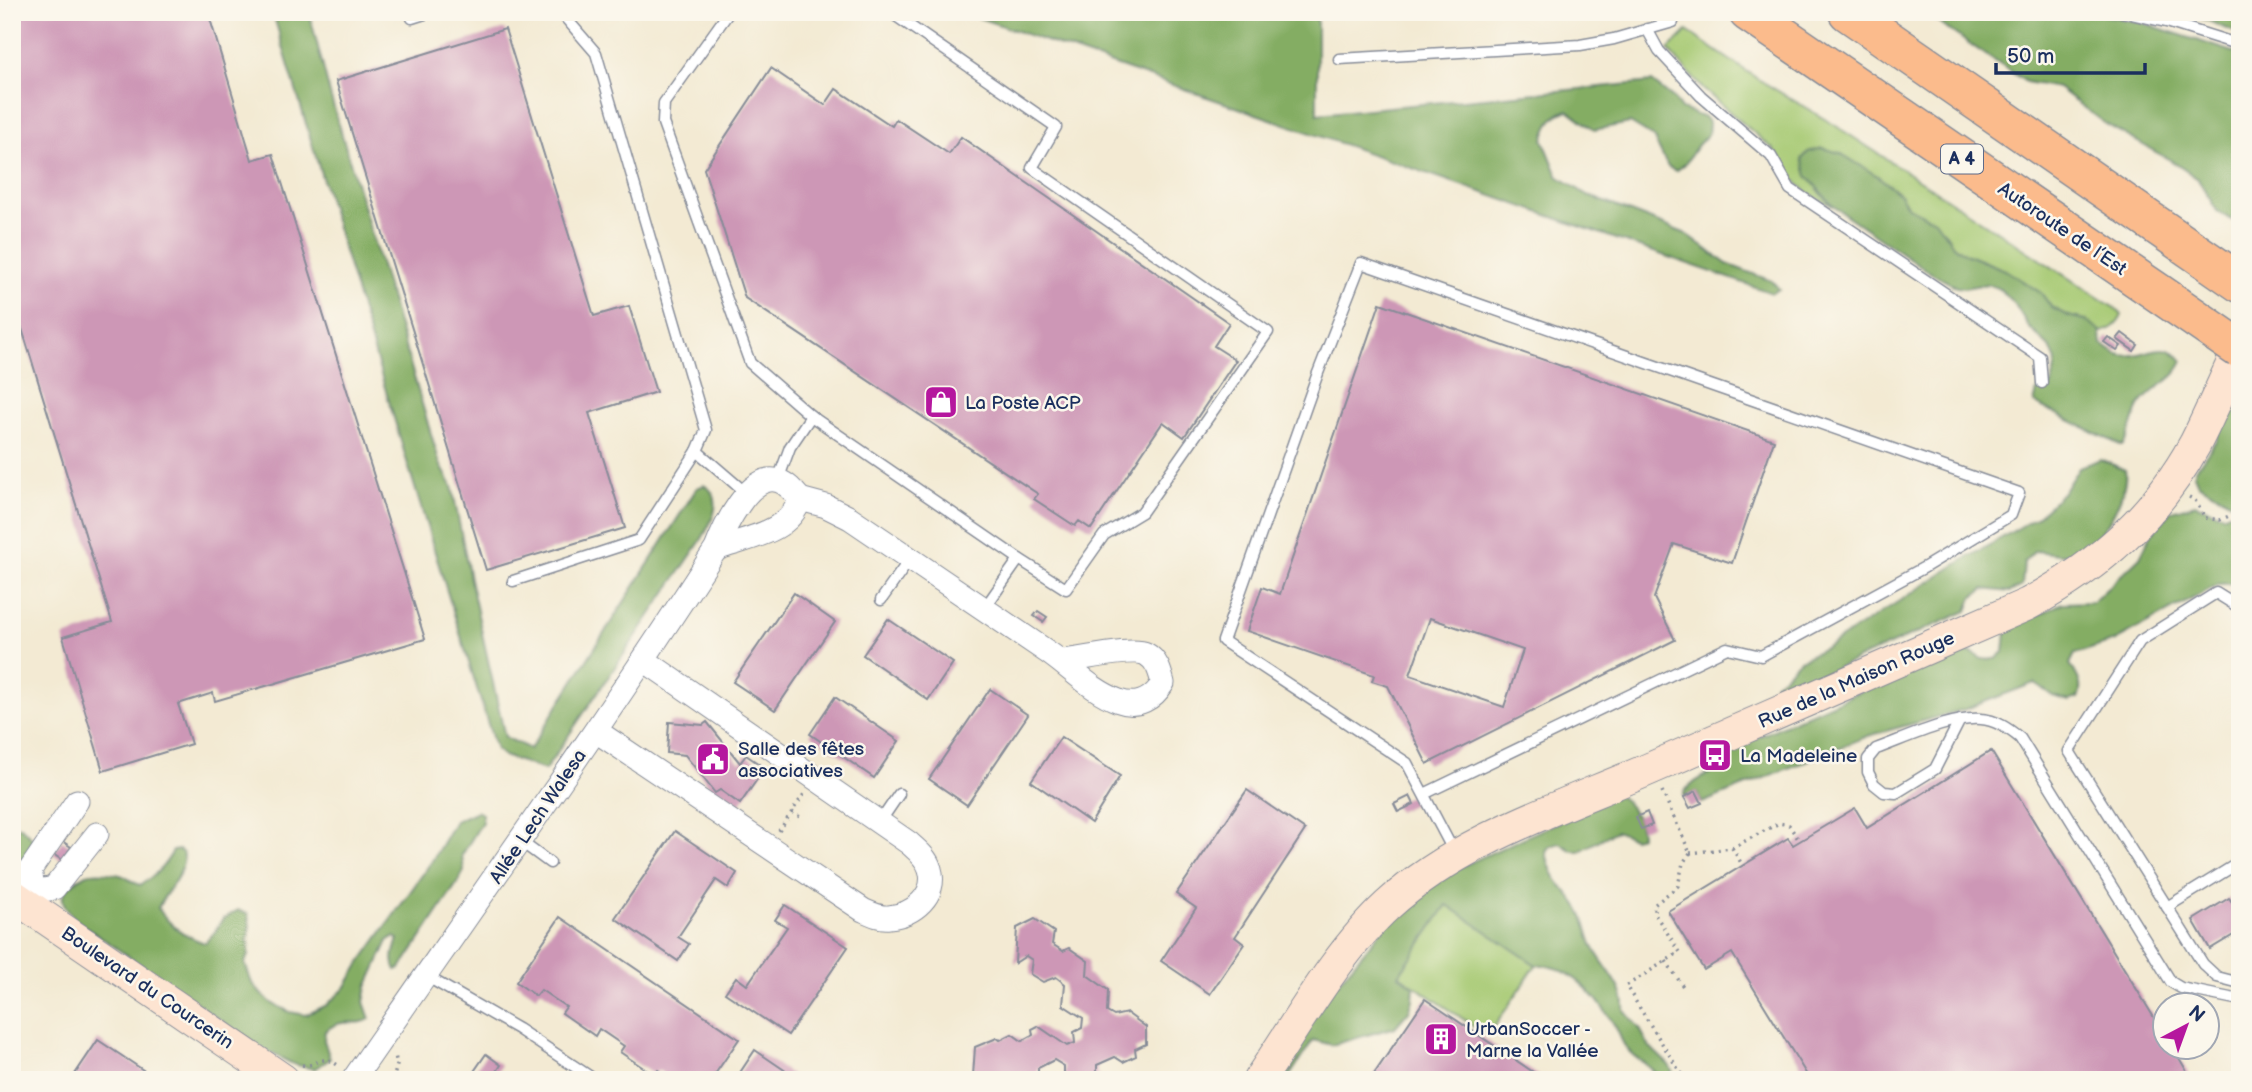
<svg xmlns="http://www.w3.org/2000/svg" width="2252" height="1092" font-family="'Balsamiq Sans',sans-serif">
	<rect width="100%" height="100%" fill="#fbf7ec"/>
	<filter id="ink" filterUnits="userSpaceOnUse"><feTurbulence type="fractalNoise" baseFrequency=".0143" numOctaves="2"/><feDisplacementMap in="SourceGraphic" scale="14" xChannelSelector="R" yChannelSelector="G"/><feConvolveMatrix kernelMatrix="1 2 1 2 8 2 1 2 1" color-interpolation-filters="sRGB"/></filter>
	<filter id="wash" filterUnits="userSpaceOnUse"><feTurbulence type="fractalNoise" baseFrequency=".00686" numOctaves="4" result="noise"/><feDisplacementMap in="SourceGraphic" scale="28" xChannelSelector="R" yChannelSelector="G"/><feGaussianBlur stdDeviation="1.57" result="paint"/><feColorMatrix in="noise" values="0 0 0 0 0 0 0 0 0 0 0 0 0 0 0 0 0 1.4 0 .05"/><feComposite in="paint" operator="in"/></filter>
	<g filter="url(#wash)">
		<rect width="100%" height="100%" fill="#f3ead3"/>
		<g fill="#a6c972" stroke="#607c68" stroke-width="2">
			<path d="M1687,31L1758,79L1833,124L2119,311L2122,315C2118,325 2111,330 2101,332L2085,320L2068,316L2052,308L2041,293L2005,270L1965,254L1953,245L1944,231L1908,207L1900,194L1879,177L1818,190L1833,206C1817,199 1803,191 1792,177C1785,168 1780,158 1773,149L1703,89L1668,50Z"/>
			<path d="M1447,904L1536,965L1488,1036L1399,975Z"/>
		</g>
		<g fill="#84ad64" stroke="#506e61" stroke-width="2">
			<path d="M271,12H309L331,98L440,464L452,486L470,579L505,737L530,749L697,488L704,485C727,498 710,525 700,542L545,770L504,756L496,750L408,465L275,20Z"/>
			<path d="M962,12H1317V114L1652,82L1675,100L1681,109L1705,118L1709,124L1708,134L1697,146L1685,164L1676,171L1668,167L1653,137L1630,123L1594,130L1568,110C1551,116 1550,123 1543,139L1558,176L1587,195L1684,233L1727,264L1772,281L1779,289L1772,293Z"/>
			<path d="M1927,12H2089L2143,23L2240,54V225L2217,211L2198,179L2170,160L2104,123L2058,88L2026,82L1927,15Z"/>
			<path d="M2162,12L2240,13V33C2224,30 2211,20 2196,17C2185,15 2174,15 2162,12Z"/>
			<path d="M1822,148L1840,153L1879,177L1900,194L1908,207L1935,220L1953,245L1965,254L2005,270L2041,293L2052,308L2068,316L2085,320L2100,330L2102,344C2108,349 2114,354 2121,355C2144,360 2163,335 2183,361C2175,381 2152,387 2140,405C2132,418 2132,435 2122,446L2034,403L2037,391L2052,385L2056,361L2051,349L2029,327L2016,306L2000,289L1987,284L1964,288L1957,287L1931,273L1833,206L1807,176L1802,159L1808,152Z"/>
			<path d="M2236,397H2240V583L2219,584L2115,641L2075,654L2070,664C2077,676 2084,684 2078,698L2069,701L2053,696L2034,683L1966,709L1868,736L1702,803L1696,792L1684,797V792C1693,780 1706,777 1717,768C1726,761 1733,751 1742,744L1951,651L1972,653L1982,659H1996L2004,652L2006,632L2062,603L2093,602L2140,557L2151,535L2171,511L2195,504L2224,515L2235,511L2237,505L2198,484L2194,475L2196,469L2217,439L2220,422Z"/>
			<path d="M2100,459L2125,470C2129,495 2099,548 2073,554C2062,556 2047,552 2035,551L2024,562L2022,586L2010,592L1984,589L1972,598L1967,611L1803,683H1792L1778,688L1775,684L1800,660L1829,646L1957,564L2037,517L2062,493L2079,468Z"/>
			<path d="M1617,795C1630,803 1641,819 1641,836L1633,838L1616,831L1580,851H1572L1560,843L1550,846L1546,851C1552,888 1571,888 1583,916C1588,928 1589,942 1596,952C1606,970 1626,988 1624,1010L1640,1029L1649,1046L1669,1065L1674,1075L1673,1080H1659C1652,1064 1638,1062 1628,1050C1621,1043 1620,1034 1615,1026C1598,998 1571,964 1536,965L1447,905L1399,975L1414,986L1413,1000L1409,1011L1395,1027L1332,1045L1313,1040L1287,1080H1271L1334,987L1398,911L1456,869Z"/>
			<path d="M477,811L482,814V822L462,855L464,871L458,882L401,968L396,970C390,960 395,949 398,939L394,937L388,941L367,987L364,1002L370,1019C355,1028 346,1015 325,1031L324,1040L330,1059L314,1069L293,1064L259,1047L76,920C71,914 61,905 63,896C64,889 80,877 87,874C94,871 113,873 120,875C126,876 133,883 140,885C155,876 164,867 173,851L179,850L184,854C184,876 167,889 158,908C170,926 184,936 205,943L215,932L223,919L238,910L248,914L250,926L248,938L249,952L245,963L251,981L261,994L273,1004L290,1012L306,1015L327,1005L345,988L360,963L432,861L455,821Z"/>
			<path d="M20,826L33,839C33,850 26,859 17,866L12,865V828Z"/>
		</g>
		<g id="blocks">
			<g fill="#cd97b6" fill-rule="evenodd">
				<path d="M12,12H208L252,160L273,154L425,639L215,701L213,693L178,704L191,744L103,771L63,637L112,622L12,296Z"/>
				<path d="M505,29L594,316L629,306L656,392L589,413L625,528L486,570L336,81Z"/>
				<path d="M771,68L825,105L836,89L892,126L896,119L949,154L961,137L1229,323L1214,346L1236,360L1184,437L1163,422L1091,529L1079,521L1075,526L1034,499L1038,494L745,298L704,169Z"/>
				<path d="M1380,303L1774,440L1732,563L1674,544L1654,598L1675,640L1427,764L1388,686L1372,681L1374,675L1247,631L1262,587L1280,594ZM1430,618L1523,650L1504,707L1410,675Z"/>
				<path d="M2122,333L2138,345L2134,351L2117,339Z"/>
				<path d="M2108,337L2121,346L2117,351L2104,342Z"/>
				<path d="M794,593L835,622L775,710L733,682Z"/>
				<path d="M1038,611L1047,617L1043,622L1034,616Z"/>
				<path d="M888,619L953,663L928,700L863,655Z"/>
				<path d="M990,689L1028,715L967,805L929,779Z"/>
				<path d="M835,697L899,741L874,778L810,734Z"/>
				<path d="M669,722L703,725L707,722L740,763L746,755L765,768L740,804L720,790L715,793L685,755L667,753Z"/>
				<path d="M1061,737L1120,776L1091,823L1031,781Z"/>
				<path d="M1991,751L2164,1034V1046H2172L2192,1080H1810L1732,953L1704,970L1668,911L1788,838L1793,845L1855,808L1867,828Z"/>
				<path d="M1247,790L1305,830L1235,937L1244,944L1210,994L1161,961L1196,908L1176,894Z"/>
				<path d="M1696,791L1702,803L1690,808L1684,797Z"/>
				<path d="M1410,796L1414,804L1398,812L1394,804Z"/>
				<path d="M1647,812L1652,825L1641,829L1636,817Z"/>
				<path d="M675,831L737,873L728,888L716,880L678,937L689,944L678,961L615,918Z"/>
				<path d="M62,841L71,847L62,860L53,854Z"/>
				<path d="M2229,898L2234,905L2240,901V931L2210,949L2193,920Z"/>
				<path d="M785,905L848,947L788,1035L725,993L736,977L747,985L787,927L775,920Z"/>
				<path d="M560,917L739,1039L711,1080H673L658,1070L654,1075L620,1052L624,1046L599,1029L595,1036L562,1013L566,1007L541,990L536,996L516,982Z"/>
				<path d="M1035,919L1054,932L1052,944L1063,951L1069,948L1088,961L1087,975L1108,990L1107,1012L1114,1016L1127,1013L1146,1027V1044L1135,1049L1136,1056L1123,1062L1115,1057L1097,1065V1073L1105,1079L1112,1076L1118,1080H1069L1064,1077V1066L1054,1060L1038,1068V1080H978L973,1076L975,1047L997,1038L1000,1040L1012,1034L1022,1041L1033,1035L1032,1029L1038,1026L1067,1046L1075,1043L1074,1032L1082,1028L1083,1018L1063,1005L1065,984L1056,977L1043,982L1030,974L1032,960L1026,956L1015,963L1017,928Z"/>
				<path d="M1425,999L1545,1080H1370Z"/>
				<path d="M98,1040L158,1080H71Z"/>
				<path d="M755,1050L799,1080H735Z"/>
				<path d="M486,1054L501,1065L494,1076L499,1080H468Z"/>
			</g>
		</g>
	</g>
	<g filter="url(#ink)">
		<use href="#blocks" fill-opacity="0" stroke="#878c98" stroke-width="2"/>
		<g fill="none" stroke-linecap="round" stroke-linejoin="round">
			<g stroke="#878c98" stroke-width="13">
				<g id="lane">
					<path d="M556,12L564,16L596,53L706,430L697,451L747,494"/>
					<path d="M729,12L664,103L663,123L750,363L811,416"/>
					<path d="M890,12L1056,127L1032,168L1268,332L1142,512L1104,535L1066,589L1019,559"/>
					<path d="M2122,12L2170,23L2240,45"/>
					<path d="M412,18L431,12"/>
					<path d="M1647,29L1659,51L1701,96L1771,156L1790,189L2040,357L2042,383"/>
					<path d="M1339,59L1580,45L1614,39L1673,22"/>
					<path d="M778,480L790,447L811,416L1019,559L984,609"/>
					<path d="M513,581L639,540L697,451"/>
					<path d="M881,600L910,559"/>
					<path d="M2240,608L2216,593L2140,641L2069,751L2203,964L2217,977L2240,983"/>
					<path d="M1960,720L1935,769L1896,793L1884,792L1874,784L1868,772V759L1876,749C1904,739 1952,716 1981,719C1996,720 2008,728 2020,738L2171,982L2181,988L2240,1000"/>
					<path d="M1424,794L1727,648L1761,656L1925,567L2011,515L2019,493L1361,263L1318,373L1223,641L1407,763L1455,854"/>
					<path d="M880,822L899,794"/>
					<path d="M520,841L550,863"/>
					<path d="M2167,907L2240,862"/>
					<path d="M426,976L518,1029L595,1080"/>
				</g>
			</g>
			<g stroke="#878c98" stroke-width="25">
				<g id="street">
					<path d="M800,499L826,506L850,518C917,563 983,608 1049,653C1072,669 1092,691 1119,701C1138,708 1153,699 1163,683C1160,672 1157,660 1146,654C1132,647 1080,660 1061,661"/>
					<path d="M596,731L863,910C872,914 880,918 889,917C913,915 938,895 930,869C927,858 917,850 909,843L644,660"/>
					<path d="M77,801L30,870L34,892L54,888L97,834"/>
					<path d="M353,1080C475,904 600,729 716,549C724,528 750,471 779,481C788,484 794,492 800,499C790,533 746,538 716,549"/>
				</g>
			</g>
			<g stroke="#878c98" stroke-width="34">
				<g id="secondary">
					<path d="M12,895L283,1080"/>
					<path d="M1259,1080C1297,1024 1338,951 1388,905C1460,839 1565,806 1654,767C1778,713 1903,658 2028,604C2100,565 2155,517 2195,444C2211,413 2225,379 2240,347"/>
				</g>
			</g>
			<g stroke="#878c98" stroke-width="41">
				<g id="highway">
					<path d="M1748,12L2176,305"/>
					<path d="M1848,12L2240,283"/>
				</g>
			</g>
			<g stroke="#878c98" stroke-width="3.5" stroke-dasharray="2 5" stroke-linecap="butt">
				<path d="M2189,497L2195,500L2205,518L2220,520L2240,511"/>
				<path d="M1662,791L1690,853"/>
				<path d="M792,812L803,819"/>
				<path d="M779,831L804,794"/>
				<path d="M1732,848L1743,866"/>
				<path d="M1690,853L1732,848L1779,823L1789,825L1800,842"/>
				<path d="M1666,961L1684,988"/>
				<path d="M302,1065C319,1067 320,1052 339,1066"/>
				<path d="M393,1080L397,1065L395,1055"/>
				<path d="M1685,1080L1626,986L1680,952L1654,913V905L1678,886L1683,863L1690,853"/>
			</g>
			<use href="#lane" stroke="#fff" stroke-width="10"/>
			<use href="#street" stroke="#fff" stroke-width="23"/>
			<use href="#secondary" stroke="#fde4d1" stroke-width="32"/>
			<use href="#highway" stroke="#fbbb8c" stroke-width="38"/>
			<g stroke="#878c98" stroke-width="41" stroke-linecap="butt">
				<path id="highway-bridge" d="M2176,305L2240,349"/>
			</g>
			<use href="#highway-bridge" stroke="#fbbb8c" stroke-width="38"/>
		</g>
	</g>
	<defs>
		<g id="shop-square" transform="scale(1.75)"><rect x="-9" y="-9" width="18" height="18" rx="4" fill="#b5179e" stroke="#fbf7ec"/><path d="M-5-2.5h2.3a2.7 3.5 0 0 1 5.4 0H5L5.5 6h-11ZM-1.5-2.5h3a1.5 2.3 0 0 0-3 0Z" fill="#fff"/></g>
		<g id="bus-square" transform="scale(1.75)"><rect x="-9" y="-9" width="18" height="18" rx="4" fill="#b5179e" stroke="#fbf7ec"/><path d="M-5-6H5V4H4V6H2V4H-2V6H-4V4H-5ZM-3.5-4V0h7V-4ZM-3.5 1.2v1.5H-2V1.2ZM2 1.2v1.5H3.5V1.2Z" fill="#fff"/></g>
		<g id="civic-square" transform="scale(1.75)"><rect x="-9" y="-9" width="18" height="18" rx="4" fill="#b5179e" stroke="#fbf7ec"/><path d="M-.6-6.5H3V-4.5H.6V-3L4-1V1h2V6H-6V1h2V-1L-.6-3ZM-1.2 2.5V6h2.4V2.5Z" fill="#fff"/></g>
		<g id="building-square" transform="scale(1.75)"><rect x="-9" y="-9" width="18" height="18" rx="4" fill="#b5179e" stroke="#fbf7ec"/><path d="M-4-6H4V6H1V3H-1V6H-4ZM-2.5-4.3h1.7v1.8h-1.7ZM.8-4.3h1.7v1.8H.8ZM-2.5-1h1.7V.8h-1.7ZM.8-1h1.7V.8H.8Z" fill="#fff"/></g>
	</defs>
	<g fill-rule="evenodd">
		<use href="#shop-square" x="941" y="402"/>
		<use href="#bus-square" x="1715" y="755"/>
		<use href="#civic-square" x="713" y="759"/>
		<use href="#building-square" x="1441" y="1039"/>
	</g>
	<g text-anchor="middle" stroke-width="5" stroke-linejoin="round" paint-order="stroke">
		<rect fill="#fbf7ec" stroke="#5e6b89" stroke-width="2" x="1941" y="144.5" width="42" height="29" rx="5"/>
		<g font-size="18" font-weight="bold" fill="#1b2f5e">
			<text x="1962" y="165">A 4</text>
		</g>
		<g font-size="19" fill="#1b2f5e" stroke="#fbf7ec">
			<text transform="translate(2063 228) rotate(34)" y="7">Autoroute de l’Est</text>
			<text transform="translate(1856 679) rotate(-24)" y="7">Rue de la Maison Rouge</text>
			<text transform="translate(537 816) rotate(-56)" y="7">Allée Lech Walesa</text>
			<text transform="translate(148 987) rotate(34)" y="7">Boulevard du Courcerin</text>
		</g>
		<g font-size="19" fill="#1b2f5e" stroke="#fbf7ec" text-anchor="start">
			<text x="965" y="409">La Poste ACP</text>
			<text x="738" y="755">Salle des fêtes<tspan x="738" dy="22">associatives</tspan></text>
			<text x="1740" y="762">La Madeleine</text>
			<text x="1466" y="1035">UrbanSoccer -<tspan x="1466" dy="22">Marne la Vallée</tspan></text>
		</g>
	</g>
	<rect width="2252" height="1092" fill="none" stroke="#fbf7ec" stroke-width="42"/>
	<g transform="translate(2186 1026) rotate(41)"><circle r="33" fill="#fbf7ec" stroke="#a1a7b3" stroke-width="2"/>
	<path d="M0-5L12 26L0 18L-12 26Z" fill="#b5179e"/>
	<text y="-10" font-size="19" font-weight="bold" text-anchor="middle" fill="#1b2f5e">N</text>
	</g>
	<path d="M1996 63v10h149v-10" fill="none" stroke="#1b2f5e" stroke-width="3.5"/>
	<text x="2007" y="63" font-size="21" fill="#1b2f5e" stroke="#fbf7ec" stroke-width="5" paint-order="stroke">50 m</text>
</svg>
